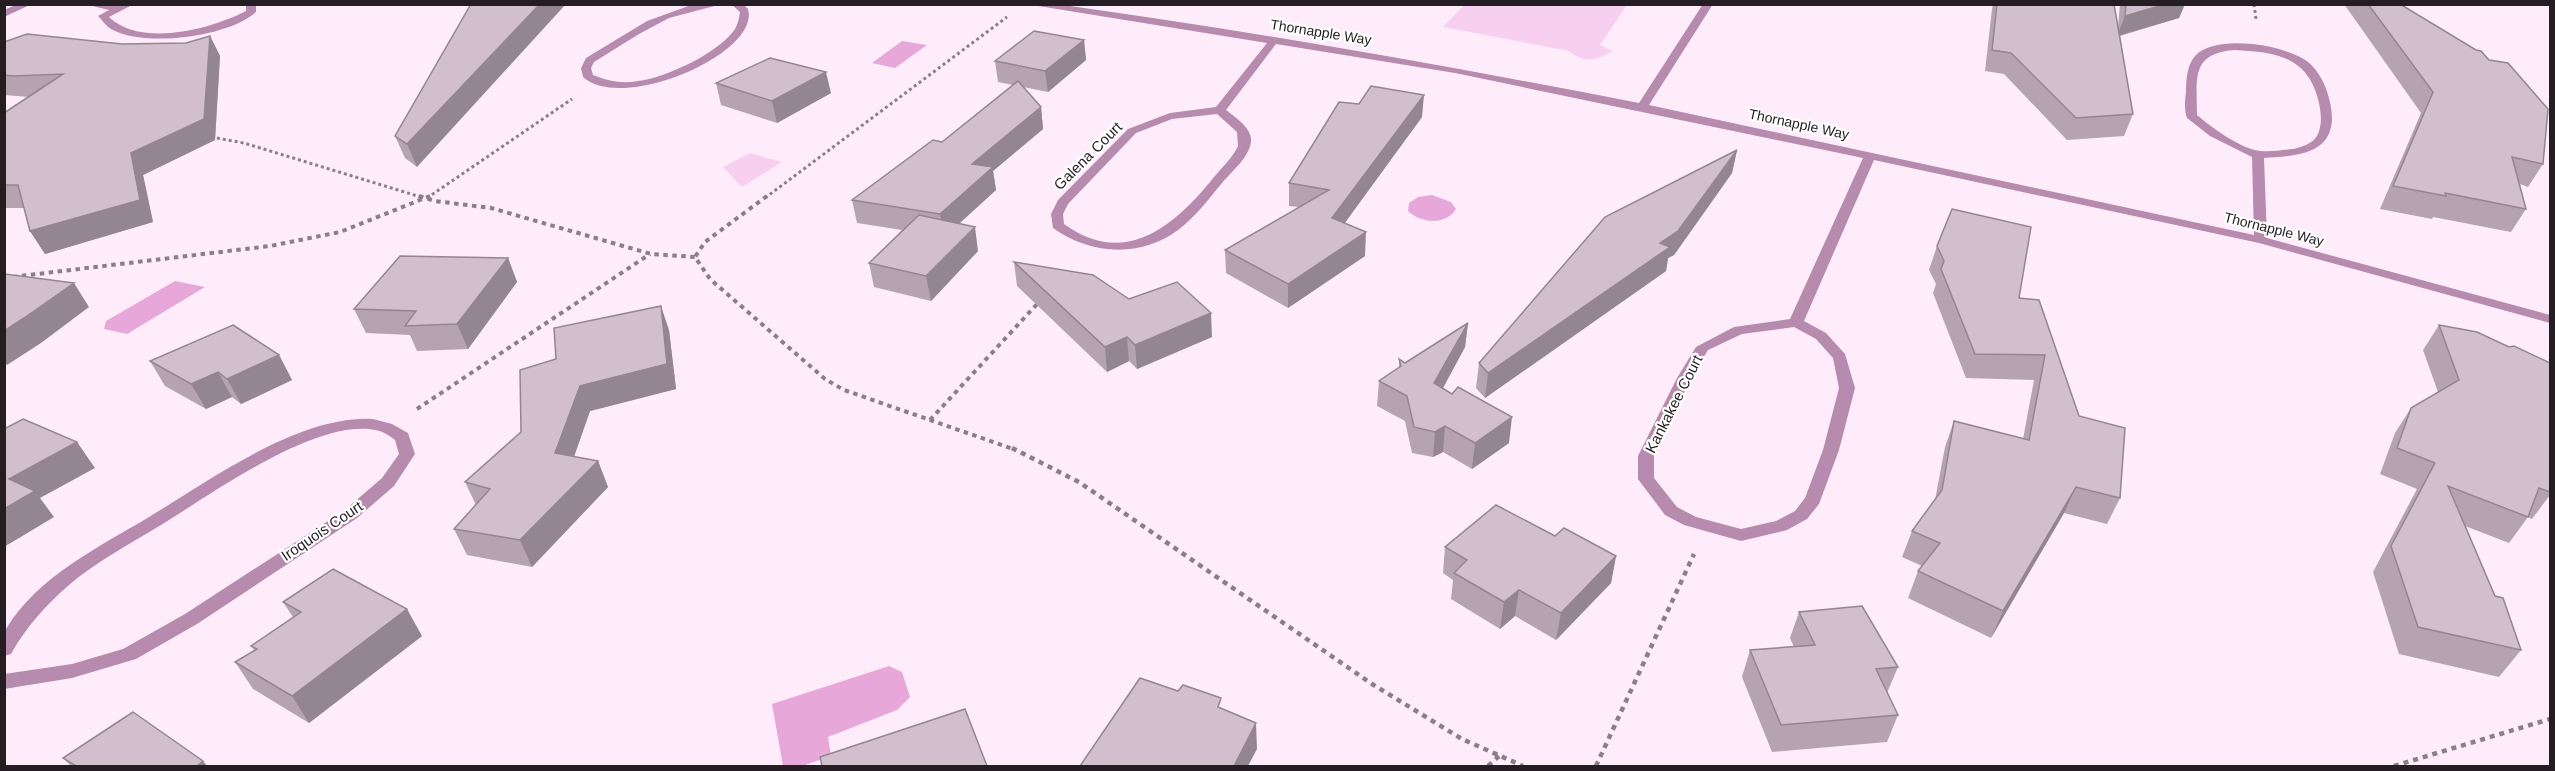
<svg xmlns="http://www.w3.org/2000/svg" width="2555" height="771" font-family="Helvetica,sans-serif">
	<rect width="100%" height="100%" fill="#ffecfa"/>
	<g fill="#f8d0ef">
		<path d="M1464,5V4L1627,5L1600,45L1613,51C1598,60 1584,64 1569,51L1443,27Z"/>
		<path d="M750,153L782,162L742,187L723,167Z"/>
	</g>
	<g fill="#e7a7d9">
		<path d="M902,41L927,45L895,68L872,63Z"/>
		<path d="M1432,195L1451,202L1456,209C1446,226 1420,223 1408,211L1409,203L1418,197Z"/>
		<path d="M175,281L205,287L127,334L104,329L106,321Z"/>
		<path d="M889,666L902,672L910,697L897,710L828,737L831,756L802,766H783L772,704Z"/>
	</g>
	<g fill="none" stroke-linecap="round" stroke-linejoin="round">
		<g stroke="#8a7e87" stroke-width="3" stroke-dasharray="3 3" stroke-linecap="butt">
			<path d="M2254,4L2256,19"/>
			<path d="M211,137L244,143L424,198"/>
			<path d="M427,198L572,99"/>
			<path d="M765,198L1007,17"/>
		</g>
		<g stroke="#8a7e87" stroke-width="4" stroke-dasharray="4.5 4.5" stroke-linecap="butt">
			<path d="M419,196L435,201L491,208L651,254L695,257"/>
			<path d="M767,196L705,242L695,257L710,279L825,379L844,390L1016,450"/>
			<path d="M4,278L270,246L340,232L430,196"/>
			<path d="M417,409L650,254"/>
			<path d="M930,420L1038,303"/>
		</g>
		<g stroke="#8a7e87" stroke-width="4.5" stroke-dasharray="5 5" stroke-linecap="butt">
			<path d="M1012,448L1079,482L1372,684L1462,739L1523,766"/>
			<path d="M1488,766L1499,756"/>
			<path d="M1596,766L1694,554"/>
			<path d="M2394,766L2550,719"/>
		</g>
		<g fill="#b78bad" fill-rule="evenodd">
			<path d="M18,4H32L4,17V10Z"/>
			<path d="M84,4H134L109,17C141,48 211,29 246,11V4H256V12C229,37 143,48 111,29C106,26 102,20 98,16L109,10Z"/>
			<path d="M694,4H722L669,18L639,34L594,62L591,68L593,75C608,81 622,84 638,81C665,78 719,53 735,29C738,24 739,18 740,12L731,4H743L748,9C761,53 623,113 583,77L581,68L586,58L647,21Z"/>
			<path d="M1026,4H1056C1252,31 1444,65 1639,103L1703,4H1713L1649,105L2254,235L2252,157L2210,136L2187,118C2184,111 2185,100 2186,91C2186,80 2187,65 2195,56C2215,33 2287,45 2308,62C2324,75 2332,101 2332,120C2330,156 2292,156 2264,158L2267,238L2550,315V323L2259,243L1874,160L1804,321L1826,333L1845,354L1855,388L1839,450L1819,504L1807,519L1787,530L1741,541L1684,525L1665,515L1638,479V456L1677,378L1696,347L1734,327L1790,319L1863,158L1455,73L1276,44L1226,110C1235,117 1252,128 1251,141C1250,157 1231,172 1222,183C1209,199 1195,217 1178,230C1141,258 1090,255 1053,228L1051,214L1058,200L1128,129L1170,113L1216,107L1267,43ZM2235,50C2274,52 2307,56 2318,99C2321,110 2323,125 2317,136C2312,144 2302,147 2293,149C2283,150 2271,152 2261,151C2242,150 2211,127 2197,115C2197,79 2190,53 2235,50ZM1217,114L1237,132L1238,146C1232,159 1219,170 1210,182C1171,229 1123,267 1064,224L1063,214L1068,204L1136,133L1172,119ZM1794,327L1816,339L1833,358L1839,388L1823,450L1805,498L1795,511L1776,521L1741,529L1696,517L1677,507L1654,478V456L1691,378L1708,350L1742,334Z"/>
			<path d="M373,419L392,424L408,433L415,454L394,486L357,518L197,624L136,659L72,678L4,689V674L72,664L123,649L185,614L345,510L382,478L399,454L395,440C389,435 382,431 375,430C316,418 210,495 161,525C130,544 97,561 69,585C46,605 26,627 11,654L4,656C4,648 2,636 6,629C37,577 99,547 149,517C210,480 299,415 373,419Z"/>
		</g>
	</g>
	<g fill="#b5a4b0">
		<path d="M471,4L417,167L405,158L395,136Z"/>
		<path d="M1993,4H2114L2118,27L2120,4H2185L2179,18L2120,36L2133,114L2124,136L2067,140L2004,74L1985,71L1992,9Z"/>
		<path d="M2344,4H2400L2543,164L2528,187L2520,184L2526,209L2511,232L2433,217L2432,219L2380,209L2421,113Z"/>
		<path d="M210,36L220,56L215,140L143,175L153,222L45,254L30,231L24,208H4V113L29,97L4,95V42L122,44L186,43Z"/>
		<path d="M1084,40L1086,60L1048,92L1023,87L1041,107L1043,129L993,171L996,190L959,224L978,251L931,301L874,287L869,263L902,230L857,223L852,200L942,142L1013,85L998,82L995,61Z"/>
		<path d="M716,83L831,93L777,123L721,105Z"/>
		<path d="M1422,117L1344,223L1365,256L1288,308L1226,273L1225,250L1299,207L1289,206V183Z"/>
		<path d="M1737,150L1732,173L1674,255L1668,258L1666,271L1485,398L1476,388L1479,363Z"/>
		<path d="M1937,246L2019,298L2120,498L2107,524L2064,513L1991,638L1908,598L1918,571L1922,566L1902,557L1912,531L1935,500L1945,447L1954,421L2023,439L2034,380L1966,378L1933,293L1936,284L1929,270Z"/>
		<path d="M508,258L517,282L468,349L417,351L410,335L366,333L354,309Z"/>
		<path d="M1014,262L1129,299L1212,337L1137,369L1129,361L1107,372L1017,286Z"/>
		<path d="M1468,323L1465,347L1443,388L1509,443L1472,469L1443,452L1433,457L1412,453L1405,421L1377,406L1379,381L1399,368V359L1405,363Z"/>
		<path d="M2439,325L2509,347L2550,363V495L2532,519L2528,517L2509,543L2465,526L2495,596L2521,650L2499,677L2399,654L2373,572L2417,489L2380,474L2395,433L2411,408L2438,392L2423,350Z"/>
		<path d="M669,330L676,389L590,411L574,457L598,461L608,487L532,567L467,555L454,529L476,505L465,482L521,432L556,359Z"/>
		<path d="M279,355L292,380L241,404L232,397L206,409L165,386L150,361Z"/>
		<path d="M1555,536L1616,556L1611,583L1556,640L1515,616L1500,629L1451,599L1453,580L1443,573L1445,547Z"/>
		<path d="M283,602L422,636L309,723L253,689L235,662L254,650L251,646L293,617Z"/>
		<path d="M1799,612L1898,667L1887,693L1898,715L1887,742L1772,752L1742,677L1750,650L1794,647L1790,638Z"/>
		<path d="M63,758L203,761L207,766H71Z"/>
	</g>
	<g fill="#938690">
		<path d="M540,4H566L417,167L407,144Z"/>
		<path d="M2166,4H2185L2179,18L2117,36L2125,16Z"/>
		<path d="M210,36L220,56L215,140L143,175L153,222L45,254L30,231L131,153Z"/>
		<path d="M1084,40L1086,60L1048,92L1045,71Z"/>
		<path d="M826,72L831,93L777,123L772,101Z"/>
		<path d="M1424,95L1422,117L1331,242L1332,218Z"/>
		<path d="M1041,107L1043,129L993,171L996,190L944,237L940,214L972,164Z"/>
		<path d="M1737,150L1732,173L1674,255L1668,258L1666,271L1485,398L1488,373Z"/>
		<path d="M975,227L978,251L931,301L926,276Z"/>
		<path d="M1366,232L1365,256L1288,308V284Z"/>
		<path d="M508,258L517,282L468,349L457,324Z"/>
		<path d="M74,283L89,307L41,343L7,365L4,361V331Z"/>
		<path d="M661,306L669,330L676,389L590,411L566,479L555,453L580,386Z"/>
		<path d="M1211,313L1212,337L1137,369L1135,345Z"/>
		<path d="M1468,323L1465,347L1432,408L1434,383Z"/>
		<path d="M1127,337L1129,361L1107,372L1105,347Z"/>
		<path d="M279,355L292,380L241,404L227,379Z"/>
		<path d="M218,372L232,397L206,409L191,384Z"/>
		<path d="M1512,417L1509,443L1472,469L1475,443Z"/>
		<path d="M1445,426L1443,452L1433,457L1435,432Z"/>
		<path d="M77,442L95,468L40,498L54,517L4,547V509L9,479Z"/>
		<path d="M598,461L608,487L532,567L520,540Z"/>
		<path d="M2076,487L2064,513L1991,638L2003,611Z"/>
		<path d="M1616,556L1611,583L1556,640L1561,613Z"/>
		<path d="M1519,590L1515,616L1500,629L1504,602Z"/>
		<path d="M407,609L422,636L309,723L292,696Z"/>
		<path d="M1256,723L1257,749L1248,766H1234Z"/>
		<path d="M203,761L207,766H197Z"/>
	</g>
	<g fill="#d2bfcd" stroke="#938690" stroke-width="1.5">
		<path d="M471,4H540L407,144L395,136Z"/>
		<path d="M1997,4H2114L2133,114L2076,118L2011,53L1992,50Z"/>
		<path d="M2126,4H2166L2125,16Z"/>
		<path d="M2368,4H2400L2476,50L2481,51L2489,60L2508,63L2548,109L2543,164L2512,157L2526,209L2445,193L2446,196L2393,186L2433,92Z"/>
		<path d="M1034,31L1084,40L1045,71L995,61Z"/>
		<path d="M27,34L122,44L186,43L210,36L204,119L131,153L140,200L30,231L18,185H4V113L63,74L14,76L4,75V42Z"/>
		<path d="M770,58L826,72L772,101L716,83Z"/>
		<path d="M1018,81L1041,107L972,164L993,167L940,214L852,200L933,140L942,142Z"/>
		<path d="M1371,86L1424,95L1332,218L1366,232L1288,284L1225,250L1329,190L1289,183L1339,102L1359,104Z"/>
		<path d="M1737,150L1678,231L1660,243L1670,247L1488,373L1479,363L1605,217Z"/>
		<path d="M1952,209L2031,227L2019,298L2039,300L2079,416L2125,428L2120,498L2076,487L2003,611L1918,571L1940,543L1912,531L1942,490L1954,421L2029,440L2045,355L1975,354L1941,269L1944,261L1937,246Z"/>
		<path d="M919,215L975,227L926,276L869,263Z"/>
		<path d="M400,256L508,258L457,324L405,326L416,311L354,309Z"/>
		<path d="M1014,262L1093,275L1129,299L1177,282L1211,313L1135,345L1127,337L1105,347Z"/>
		<path d="M4,275L5,274L74,283L24,318L4,331Z"/>
		<path d="M661,306L667,364L580,386L555,453L598,461L520,540L454,529L490,489L465,482L521,432L520,370L556,359L554,328Z"/>
		<path d="M1468,323L1434,383L1452,394L1458,387L1512,417L1475,443L1445,426L1435,432L1414,427L1407,396L1379,381L1401,366L1399,359L1405,363Z"/>
		<path d="M233,325L279,355L227,379L218,372L191,384L150,361Z"/>
		<path d="M2439,325L2477,332L2509,347L2514,346L2550,363V492L2539,488L2528,517L2448,486L2495,596L2503,598L2521,650L2418,627L2391,546L2435,463L2397,448L2411,408L2459,380Z"/>
		<path d="M23,419L77,442L9,479L35,491L4,509V429Z"/>
		<path d="M1496,505L1555,536L1564,528L1616,556L1561,613L1519,590L1504,602L1454,573L1467,560L1445,547Z"/>
		<path d="M333,569L407,609L292,696L235,662L257,649L251,646L301,612L283,602Z"/>
		<path d="M1862,606L1898,667L1876,669L1898,715L1781,725L1750,650L1815,645L1799,612Z"/>
		<path d="M1140,678L1178,691L1183,685L1221,698L1218,707L1256,723L1234,766H1080Z"/>
		<path d="M965,709L987,766H822L820,757Z"/>
		<path d="M133,712L203,761L197,766H76L63,758Z"/>
	</g>
	<g text-anchor="middle" stroke-width="4.5" stroke-linejoin="round" paint-order="stroke">
		<g font-size="14" fill="#241d22" stroke="#fff">
			<text transform="translate(1321 32) rotate(9)" y="5">Thornapple Way</text>
			<text transform="translate(1799 124) rotate(12)" y="5">Thornapple Way</text>
			<text transform="translate(2274 229) rotate(14)" y="5">Thornapple Way</text>
		</g>
		<g font-size="15" fill="#241d22" stroke="#fff">
			<text transform="translate(1088 156) rotate(-45)" y="5">Galena Court</text>
			<text transform="translate(1674 404) rotate(-63)" y="5">Kankakee Court</text>
			<text transform="translate(322 531) rotate(-34)" y="5">Iroquois Court</text>
		</g>
	</g>
	<rect width="2555" height="771" fill="none" stroke="#241d22" stroke-width="12"/>
</svg>
